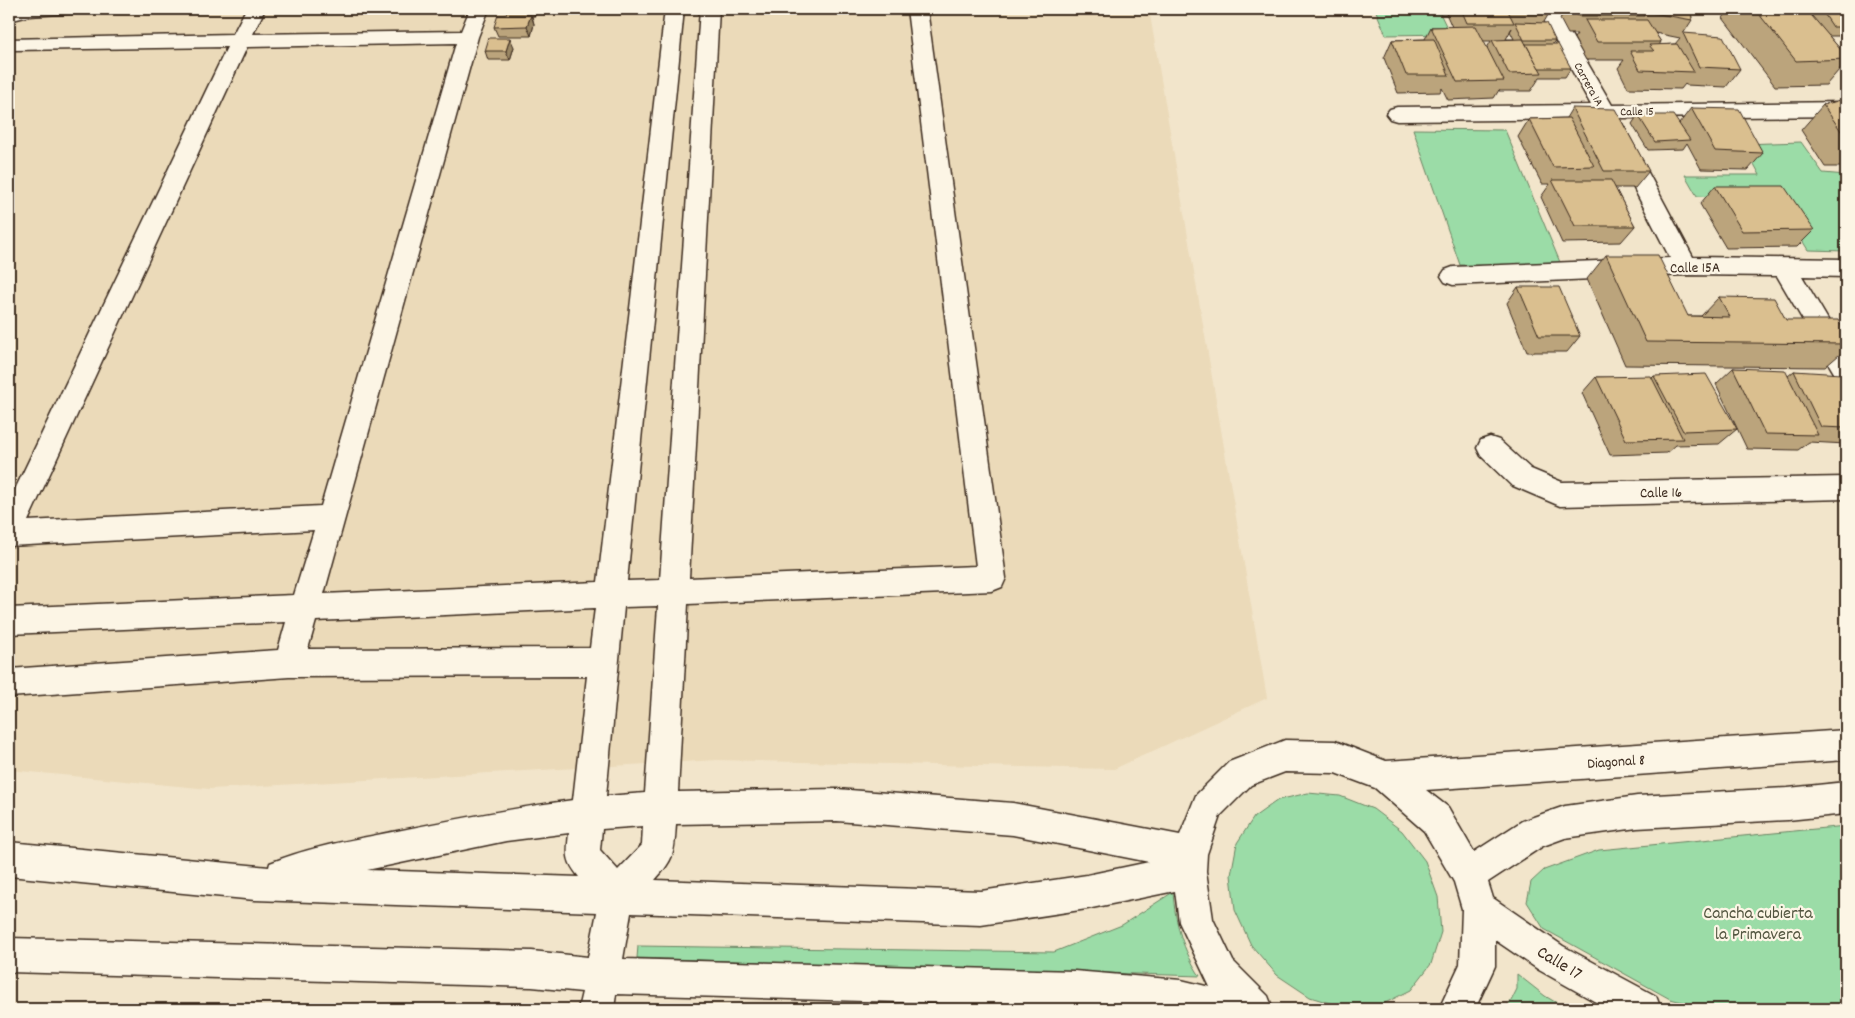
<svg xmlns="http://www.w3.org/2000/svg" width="1855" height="1018" font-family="Dekko,sans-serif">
	<rect width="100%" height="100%" fill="#f2e5cb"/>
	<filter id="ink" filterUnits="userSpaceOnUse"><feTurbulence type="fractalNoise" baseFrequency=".02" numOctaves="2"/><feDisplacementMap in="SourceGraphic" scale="10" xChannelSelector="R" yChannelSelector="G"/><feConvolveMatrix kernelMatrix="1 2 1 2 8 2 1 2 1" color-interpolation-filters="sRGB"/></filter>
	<g filter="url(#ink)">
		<path fill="#ebdab9" d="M9,9H1149L1267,698L1114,769L717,760L210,789L9,770Z"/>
		<g fill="#9bdca7" stroke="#6b8362">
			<path d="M1375,9H1438L1450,34L1386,35Z"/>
			<path d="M1413,129L1505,130L1562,267L1460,265Z"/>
			<path d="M1801,142L1823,173L1846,175V251L1808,250L1778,201L1697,196L1685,175H1760L1743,144Z"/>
			<path d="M1308,793L1340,796L1373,809L1402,831L1425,861L1438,897L1441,932L1431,964L1411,990L1381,1005L1346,1008L1310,997L1277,975L1251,945L1235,910L1231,875L1237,843L1254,817L1278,800Z"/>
			<path d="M1846,826V1009H1712L1670,999L1544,929L1527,902L1531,882L1544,870L1599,850Z"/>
			<path d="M1173,892C1175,924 1183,950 1200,976L637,958L638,946L1054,952L1122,925Z"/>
			<path d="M1517,974L1545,996L1567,1009H1507L1517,989Z"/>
		</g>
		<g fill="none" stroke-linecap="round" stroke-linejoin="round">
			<g stroke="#3b2a1e" stroke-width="3">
				<g id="minor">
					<path d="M9,9H79L76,13L29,16L9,21Z"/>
					<path d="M246,9H265L253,34L461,31L470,9H489L478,37L324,594L598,582L665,9H684L627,581L660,580L700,9H719L689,578L976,566L907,9H927L1006,578L1002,587L992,591L688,604L678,792L837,789L1013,803L1180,835L1196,795L1229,762L1285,740L1335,741L1386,761L1846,730V760L1426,790L1448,807L1474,852L1522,821L1565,806L1637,796L1788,788L1846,782V814L1788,820L1637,828L1565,838L1543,846L1488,882L1493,898L1563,946L1656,996L1661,1009H1608L1539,970L1495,940V966L1475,1009H1439L1460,964L1462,909L1454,882L1424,831L1375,788L1335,773L1285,772L1251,785L1220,816L1207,854L1206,871L1213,919L1233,961L1268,996L1273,1009H1104L1074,1007L616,994L614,1009H578L582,992L532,987L9,972V938L532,951L588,957L597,912L255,900L9,876V842L269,867L270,863C309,847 351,840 392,832C452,820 512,808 573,800L587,676L289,677L9,697V669L278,650L286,622L9,634V608L294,595L314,530L9,546V502L227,47L13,50L9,49V39L233,34ZM456,43L321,506L28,521L247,47ZM658,606L645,793L606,796L624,607ZM595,608L590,648L308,649L316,621ZM837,821L1013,835L1149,862L1087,875L981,891L655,880C675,858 674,853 676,824ZM643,826L642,845L618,870L600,850L602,829ZM569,833C567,854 565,860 579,877L367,870L506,841ZM1175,891L1179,922L1210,987L1181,980L1074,971L623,959L631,913L981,925L1087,909Z"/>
					<path d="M1538,9H1556L1612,105L1846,102V116L1619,118L1693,257L1846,259V277L1802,276L1846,350V381L1837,378L1777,276L1686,275L1453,285L1445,282L1441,276L1445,270L1453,267L1670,258L1598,119L1397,121L1390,119L1386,114L1390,109L1397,107L1591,105Z"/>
					<path d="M1490,437L1499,440L1531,469L1562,482L1846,477V499L1560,506L1511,485L1481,456L1477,448L1481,440Z"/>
				</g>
			</g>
			<use href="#minor" fill="#fcf5e5" fill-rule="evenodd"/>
		</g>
		<g fill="#bba47b" stroke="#3b2a1e" fill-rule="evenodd">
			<path d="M505,9H537L535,16H532L534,24L531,36H498L494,27L507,15Z"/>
			<path d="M1444,9H1551V10L1544,22L1555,40L1553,44L1571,68L1565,77H1540L1531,91H1499V90L1494,98L1448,100L1442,88L1440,92L1398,93L1384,58L1392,40L1425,39L1431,27H1452ZM1512,28L1510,31L1514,39H1506ZM1483,41H1491L1487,48Z"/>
			<path d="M1558,9H1640L1641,11V9H1691L1692,20L1683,34L1740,69L1726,87L1686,85L1685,84L1681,89L1628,88L1618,68L1624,60H1586L1574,38L1577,34H1568L1560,19L1562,15H1561ZM1655,33L1680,38L1675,44L1659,45L1661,42Z"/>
			<path d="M1706,9H1842L1846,15V36H1829L1846,56V62L1826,85L1775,86L1723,18L1728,11L1709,12Z"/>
			<path d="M514,47L510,60H488L485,51Z"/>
			<path d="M1846,99V167H1825L1801,130L1823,105Z"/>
			<path d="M1572,108L1649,171L1635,188H1615L1635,226L1621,242L1562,243L1541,197L1550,184H1542L1518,137L1529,119L1566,118Z"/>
			<path d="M1691,108L1763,153L1748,170L1701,169L1687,143L1683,149L1648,150L1632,124L1638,115L1679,124Z"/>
			<path d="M1715,186L1814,230L1797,247L1726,248L1700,204Z"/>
			<path d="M1606,255L1688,316H1701L1719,297L1786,320L1846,334V349L1825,367L1625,365L1587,279Z"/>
			<path d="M1518,287L1580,336L1567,352H1527L1507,303Z"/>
			<path d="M1733,368L1788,376L1794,371L1846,382V444L1809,442L1798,450L1747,449L1716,384Z"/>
			<path d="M1654,376L1737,429L1719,444L1676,445L1667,453L1610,455L1582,393L1596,377L1652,378Z"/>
		</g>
		<g fill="#998664" stroke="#3b2a1e">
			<path d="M532,9H537L535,16Z"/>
			<path d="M531,15L534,24L531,36L527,26Z"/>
			<path d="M510,38L514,47L510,60L506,51Z"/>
		</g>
		<g fill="#dabf8f" stroke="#3b2a1e">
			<path d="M1461,9H1507L1514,23H1467Z"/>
			<path d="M1518,9H1551V10H1519Z"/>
			<path d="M1574,9H1640L1644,16H1578Z"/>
			<path d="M1653,9H1691L1692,20L1653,13Z"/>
			<path d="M1755,9H1806L1846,56V59L1796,61Z"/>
			<path d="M1830,9H1842L1846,15V27H1833L1825,15Z"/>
			<path d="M498,15H531L527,26L494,27Z"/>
			<path d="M1585,20H1647L1661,42H1597Z"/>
			<path d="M1515,22L1547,23L1555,40H1524Z"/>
			<path d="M1476,26L1504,81L1457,82L1431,27Z"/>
			<path d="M1683,33L1723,36L1740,69L1699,67Z"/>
			<path d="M489,38H510L506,51H485Z"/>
			<path d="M1434,39L1449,75H1406L1392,40Z"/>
			<path d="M1523,39L1542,73L1509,74L1492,40Z"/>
			<path d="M1526,44H1558L1571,68H1539Z"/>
			<path d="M1677,44L1694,72L1640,70L1630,51H1654L1649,45Z"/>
			<path d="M1844,99H1846V138L1823,105Z"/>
			<path d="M1572,108L1615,109L1649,171H1604Z"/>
			<path d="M1691,108L1739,109L1763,153L1715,151Z"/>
			<path d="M1638,115H1673L1690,140L1655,142Z"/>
			<path d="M1569,118L1594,166L1553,167L1529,119Z"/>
			<path d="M1552,180H1611L1635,226H1575Z"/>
			<path d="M1715,186H1784L1814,230L1742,231Z"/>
			<path d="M1606,255H1658L1688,316L1730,317L1719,297L1774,298L1786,320H1838L1846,334V344L1646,342Z"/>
			<path d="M1518,287H1559L1580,336H1539Z"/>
			<path d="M1733,368L1785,370L1818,435L1765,434Z"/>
			<path d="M1794,371L1842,374L1846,382V428L1821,427Z"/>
			<path d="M1706,374L1737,429L1683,431L1654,376Z"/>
			<path d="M1651,376L1683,439L1626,440L1596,377Z"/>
		</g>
	</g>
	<g text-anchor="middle" stroke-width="4.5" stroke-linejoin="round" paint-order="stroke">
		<g font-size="12" fill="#3b2a1e" stroke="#fcf5e5">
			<text transform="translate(1589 84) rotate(61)" y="4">Carrera 1A</text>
			<text transform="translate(1637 111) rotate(-1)" y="4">Calle 15</text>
		</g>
		<g font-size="15" fill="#3b2a1e" stroke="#fcf5e5">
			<text transform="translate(1695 267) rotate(-1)" y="5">Calle 15A</text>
			<text transform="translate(1661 492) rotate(-1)" y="5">Calle 16</text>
			<text transform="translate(1616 761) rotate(-4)" y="5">Diagonal 8</text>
		</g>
		<g font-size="18" fill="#535640" stroke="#fcf5e5">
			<text x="1758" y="918">Cancha cubierta<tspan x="1758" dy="21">la Primavera</tspan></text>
		</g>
		<g font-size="18" fill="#3b2a1e" stroke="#fcf5e5">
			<text transform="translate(1560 962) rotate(31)" y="6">Calle 17</text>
		</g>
	</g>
	<rect width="1855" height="1018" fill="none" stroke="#fcf5e5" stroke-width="30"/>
	<rect x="15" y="15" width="1825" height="988" fill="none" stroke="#3b2a1e" stroke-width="2" filter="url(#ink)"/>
</svg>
